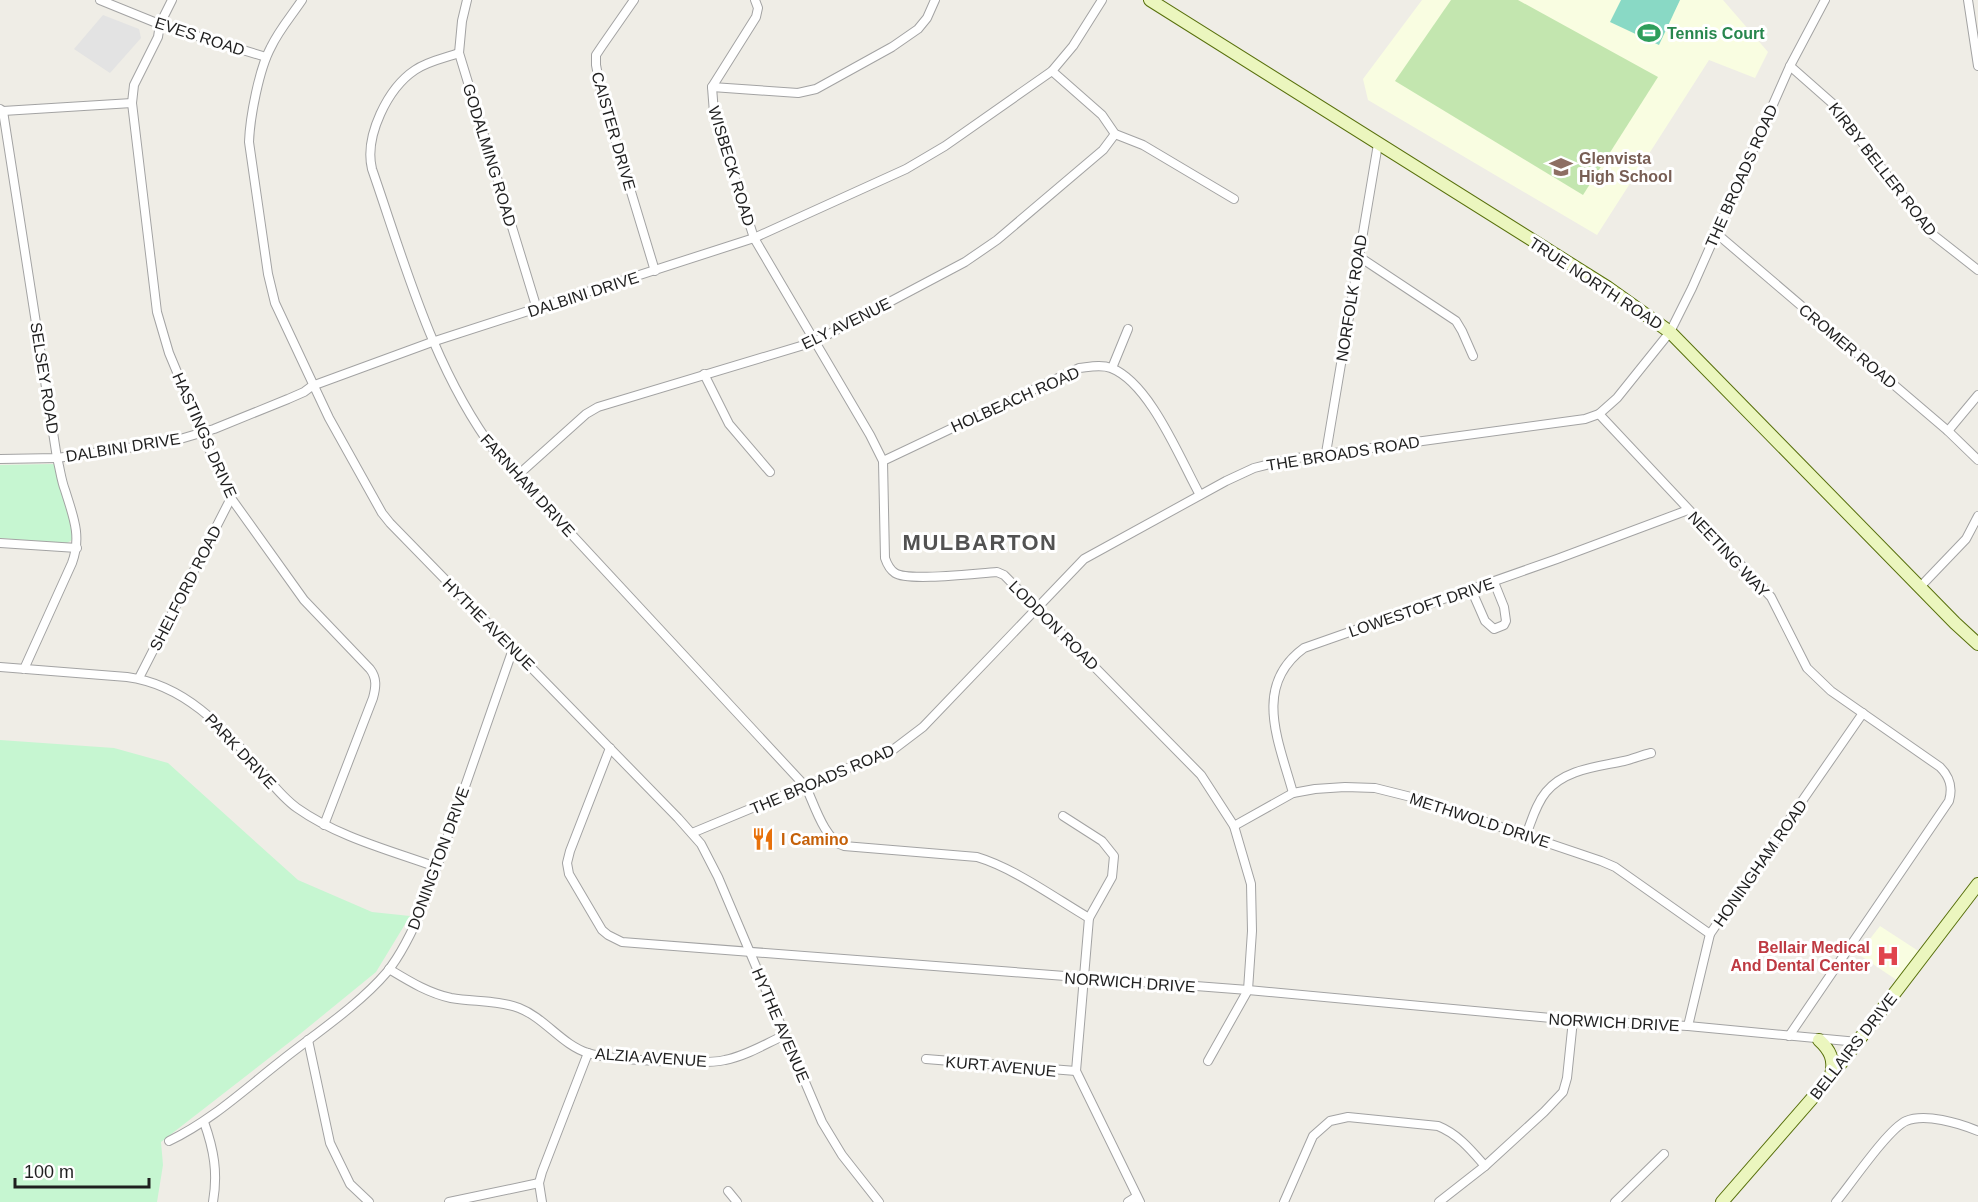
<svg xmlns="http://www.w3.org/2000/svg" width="1978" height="1202" font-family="Helvetica,sans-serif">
	<rect width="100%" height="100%" fill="#efede6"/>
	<g fill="#f9fde1">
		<path d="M1422,0H1723L1768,52L1755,78L1709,60L1597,235L1368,100L1363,79Z"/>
		<path d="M1880,926L1920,952L1898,981L1858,954Z"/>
	</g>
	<path fill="#c3e6af" d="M1451,0H1518L1658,77L1583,195L1395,81Z"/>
	<g fill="#c6f6d1">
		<path d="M54,464L73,517L72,540L67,543L0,538V465Z"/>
		<path d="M0,740L114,748L168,763L298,880L372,912L410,916L376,972L300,1034L161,1142L163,1165L157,1202H0Z"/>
	</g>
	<path fill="#89d9c5" d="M1621,0H1680L1659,45L1610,22Z"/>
	<path fill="#e3e3e3" d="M103,15L139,29L141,38L110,73L74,49Z"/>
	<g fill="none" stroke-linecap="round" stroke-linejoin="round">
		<g stroke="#a3a3a3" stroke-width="10">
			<g id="street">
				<path d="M100,0L164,26L266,57"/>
				<path d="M172,0L160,24L158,37L134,85L132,103L157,312L169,353L215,463L231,498L304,600L370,669C377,678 376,687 373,698L324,825"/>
				<path d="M302,0C292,15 279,30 271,47C259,69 250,117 249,142L268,274L275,303L329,418L382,513L390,523L678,818L701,844L718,877L822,1122L842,1155L879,1202"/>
				<path d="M467,0L462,21L459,53L537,309"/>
				<path d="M634,0L602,46L596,55V65L602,96L655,271"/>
				<path d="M755,0L758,8L756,17L712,87L714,113L754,238L870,435L883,461L885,558C887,564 889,569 895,573C908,582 978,573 997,572L1004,575L1201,775L1234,826L1251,884L1252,931L1248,990L1208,1061"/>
				<path d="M1968,0L1978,66"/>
				<path d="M459,53C445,58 428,61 415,70C388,88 364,136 372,169C406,267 433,369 496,453L806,787C814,804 825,841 844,846L977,857C1014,868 1055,898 1089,918"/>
				<path d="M1790,66L1832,103L1932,234L1978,270"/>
				<path d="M1052,71L1102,115L1115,134L1143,145L1234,199"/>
				<path d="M712,87L798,93L816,89L892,47L918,29L927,18L935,0"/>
				<path d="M0,109L3,111L132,103"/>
				<path d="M3,111L57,458C60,468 61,480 65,490C73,516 82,536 72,563L24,669"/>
				<path d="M1716,233L1948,431L1978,460"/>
				<path d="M1358,256L1456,321L1462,331L1473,356"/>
				<path d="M1112,368L1128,329"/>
				<path d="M704,374L729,424L770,472"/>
				<path d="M1599,414L1771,597L1807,668L1831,691L1940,767C1950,777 1953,787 1949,801L1789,1036"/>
				<path d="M1948,431L1978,395"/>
				<path d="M1326,453L1378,144"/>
				<path d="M0,459L57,458L170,442L214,429L288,399L304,392L312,386L432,342L754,238L906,169L945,146L1052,71L1073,46L1102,0"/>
				<path d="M883,461L1079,368C1089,367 1101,364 1111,368C1150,383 1180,459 1200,495"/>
				<path d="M518,475L586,414L598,407L814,342L965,262L997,240L1103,150L1115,134"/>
				<path d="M0,543L77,548"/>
				<path d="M1920,587L1966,539L1978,516"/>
				<path d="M1471,589L1485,621L1494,629L1504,625L1506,621L1504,607L1494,582"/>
				<path d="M0,667L127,677C187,685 224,729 262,772C273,785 283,798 297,808C338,837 389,850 436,867"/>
				<path d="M139,678L231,498"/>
				<path d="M610,748L570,851L567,863L569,874L602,930L608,935L622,942L1248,990L1573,1020L1688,1026L1858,1042"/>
				<path d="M1293,793C1279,742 1252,686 1304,648L1557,559L1688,510"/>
				<path d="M1063,816L1102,841L1114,856L1112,877L1089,918L1076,1071L1140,1202"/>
				<path d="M1234,826L1293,793L1315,789L1345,787L1375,788L1415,798L1601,861L1615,867L1710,934"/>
				<path d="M692,833L894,749L923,727L1084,559L1226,481L1254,468L1290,459L1585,419L1599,414L1617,398L1670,332L1692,288L1790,66L1825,0"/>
				<path d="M1526,835C1532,820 1536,804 1546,792C1565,769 1597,767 1624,761C1633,759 1642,755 1651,753"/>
				<path d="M389,969C409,981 428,993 451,998C474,1002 498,1000 519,1008C545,1018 562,1045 588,1053C609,1060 705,1065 725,1060C746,1056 765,1044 785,1035"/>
				<path d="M1688,1026L1710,934L1863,713"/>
				<path d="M308,1040L330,1143L350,1184L369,1202"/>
				<path d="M926,1059L1076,1071"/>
				<path d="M204,1122C214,1150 218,1173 213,1202"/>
				<path d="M169,1141C211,1121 245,1089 281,1061C315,1034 359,1005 387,972C403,952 414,928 424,904L513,649"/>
				<path d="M728,1191L737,1202"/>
				<path d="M449,1202L539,1183"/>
				<path d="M542,1202L539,1183L542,1172L588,1053"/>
				<path d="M1128,1202L1136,1197"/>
				<path d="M1284,1202L1313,1136L1330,1121L1348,1117L1438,1126C1458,1134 1471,1150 1485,1166"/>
				<path d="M1439,1202L1485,1166L1544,1112L1563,1092L1567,1078L1573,1020"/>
				<path d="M1615,1202L1664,1154"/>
				<path d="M1836,1202C1851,1184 1888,1129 1906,1121C1925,1113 1959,1123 1978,1131"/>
			</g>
		</g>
		<g stroke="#58700c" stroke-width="14">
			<g id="secondary">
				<path d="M1150,0L1607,287L1670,332L1955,623L1978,644"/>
				<path d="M1819,1040C1830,1050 1835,1060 1831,1075"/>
				<path d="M1722,1202L1829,1079L1978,884"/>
			</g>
		</g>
		<use href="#street" stroke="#fff" stroke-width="8"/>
		<use href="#secondary" stroke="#ebf6be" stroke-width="12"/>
	</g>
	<defs>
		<g id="stadium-bare" transform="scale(1.8)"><path d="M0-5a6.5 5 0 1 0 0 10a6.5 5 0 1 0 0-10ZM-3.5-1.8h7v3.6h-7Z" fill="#2e9e5b" stroke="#fff" stroke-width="2.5" paint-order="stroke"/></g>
		<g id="school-bare" transform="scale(1.8)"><path d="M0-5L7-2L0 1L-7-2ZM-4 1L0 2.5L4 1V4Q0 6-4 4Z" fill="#8d6e63" stroke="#fff" stroke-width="2.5" paint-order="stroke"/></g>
		<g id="restaurant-bare" transform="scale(1.8)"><path d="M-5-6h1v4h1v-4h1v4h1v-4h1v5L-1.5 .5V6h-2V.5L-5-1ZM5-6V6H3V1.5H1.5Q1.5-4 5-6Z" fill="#e8710a" stroke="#fff" stroke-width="2.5" paint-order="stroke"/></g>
		<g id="hospital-bare" transform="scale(1.8)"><path d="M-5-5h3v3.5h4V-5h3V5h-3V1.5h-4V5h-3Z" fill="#e0444e" stroke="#fff" stroke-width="2.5" paint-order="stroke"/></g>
	</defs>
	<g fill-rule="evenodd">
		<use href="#stadium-bare" x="1649" y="33"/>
		<use href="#school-bare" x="1561" y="167"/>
		<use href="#restaurant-bare" x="763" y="839"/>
		<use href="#hospital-bare" x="1888" y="956"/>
	</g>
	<g text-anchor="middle" stroke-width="6" stroke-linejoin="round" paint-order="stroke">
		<g font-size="16" font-weight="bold" fill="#27864d" stroke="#fff" text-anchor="start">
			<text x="1667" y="39">Tennis Court</text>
		</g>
		<g font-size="16" fill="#1f1f1f" stroke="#fff">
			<text transform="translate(200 36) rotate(18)" y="6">EVES ROAD</text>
			<text transform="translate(614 131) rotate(74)" y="6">CAISTER DRIVE</text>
			<text transform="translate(490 155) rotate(73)" y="6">GODALMING ROAD</text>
			<text transform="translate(732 166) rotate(73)" y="6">WISBECK ROAD</text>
			<text transform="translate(1883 169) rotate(52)" y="6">KIRBY BELLER ROAD</text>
			<text transform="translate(1741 176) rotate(-66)" y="6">THE BROADS ROAD</text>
			<text transform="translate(1596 283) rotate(33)" y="6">TRUE NORTH ROAD</text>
			<text transform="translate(583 294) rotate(-18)" y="6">DALBINI DRIVE</text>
			<text transform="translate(1351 298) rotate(-81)" y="6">NORFOLK ROAD</text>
			<text transform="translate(846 323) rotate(-26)" y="6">ELY AVENUE</text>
			<text transform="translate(1848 346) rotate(40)" y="6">CROMER ROAD</text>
			<text transform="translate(45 378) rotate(81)" y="6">SELSEY ROAD</text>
			<text transform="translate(1015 399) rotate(-24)" y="6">HOLBEACH ROAD</text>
			<text transform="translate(205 435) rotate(66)" y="6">HASTINGS DRIVE</text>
			<text transform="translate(123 447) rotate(-9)" y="6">DALBINI DRIVE</text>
			<text transform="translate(1343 453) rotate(-9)" y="6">THE BROADS ROAD</text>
			<text transform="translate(528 485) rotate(48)" y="6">FARNHAM DRIVE</text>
			<text transform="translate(1729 554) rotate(47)" y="6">NEETING WAY</text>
			<text transform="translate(185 588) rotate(-63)" y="6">SHELFORD ROAD</text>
			<text transform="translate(1421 607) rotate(-19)" y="6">LOWESTOFT DRIVE</text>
			<text transform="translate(489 624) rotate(45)" y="6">HYTHE AVENUE</text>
			<text transform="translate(1054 625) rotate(45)" y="6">LODDON ROAD</text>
			<text transform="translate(241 751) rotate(47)" y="6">PARK DRIVE</text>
			<text transform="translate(822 779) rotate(-23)" y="6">THE BROADS ROAD</text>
			<text transform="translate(1480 820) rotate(18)" y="6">METHWOLD DRIVE</text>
			<text transform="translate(438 858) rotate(-70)" y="6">DONINGTON DRIVE</text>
			<text transform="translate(1760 863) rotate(-55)" y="6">HONINGHAM ROAD</text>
			<text transform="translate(1130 982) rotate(4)" y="6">NORWICH DRIVE</text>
			<text transform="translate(1614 1022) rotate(3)" y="6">NORWICH DRIVE</text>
			<text transform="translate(781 1025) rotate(67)" y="6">HYTHE AVENUE</text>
			<text transform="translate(1853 1046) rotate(-52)" y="6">BELLAIRS DRIVE</text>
			<text transform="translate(651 1057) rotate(4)" y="6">ALZIA AVENUE</text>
			<text transform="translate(1001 1066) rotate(5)" y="6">KURT AVENUE</text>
		</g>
		<g font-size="16" font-weight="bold" fill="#785e54" stroke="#fff" text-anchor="start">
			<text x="1579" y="164">Glenvista<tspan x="1579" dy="18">High School</tspan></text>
		</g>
		<g font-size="16" font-weight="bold" fill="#c56008" stroke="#fff" text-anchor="start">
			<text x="781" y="845">I Camino</text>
		</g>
		<g font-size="16" font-weight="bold" fill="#be3a42" stroke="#fff" text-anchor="end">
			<text x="1870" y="953">Bellair Medical<tspan x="1870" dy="18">And Dental Center</tspan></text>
		</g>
		<g font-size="22" font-weight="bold" letter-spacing="1.5" fill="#525252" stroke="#fff">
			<text x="980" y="550">MULBARTON</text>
		</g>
	</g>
	<path d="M15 1178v9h134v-9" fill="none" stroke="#1f1f1f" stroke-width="3"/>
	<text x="24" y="1178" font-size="18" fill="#1f1f1f" stroke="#ffffff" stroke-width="4.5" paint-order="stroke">100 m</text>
</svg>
